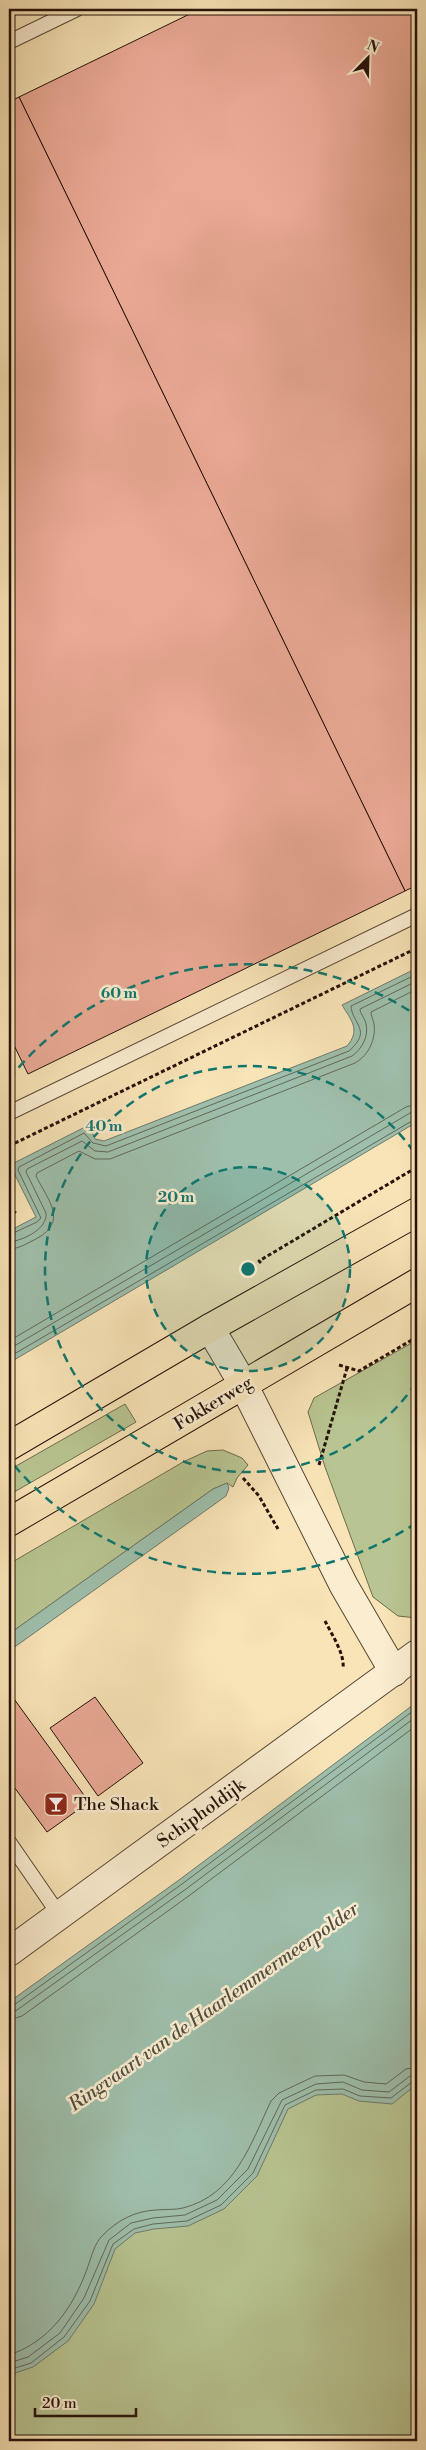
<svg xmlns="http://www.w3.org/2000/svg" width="426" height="2450" font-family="'Libre Bodoni',serif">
	<rect width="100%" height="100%" fill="#f8e4b7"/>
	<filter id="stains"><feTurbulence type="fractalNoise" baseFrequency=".004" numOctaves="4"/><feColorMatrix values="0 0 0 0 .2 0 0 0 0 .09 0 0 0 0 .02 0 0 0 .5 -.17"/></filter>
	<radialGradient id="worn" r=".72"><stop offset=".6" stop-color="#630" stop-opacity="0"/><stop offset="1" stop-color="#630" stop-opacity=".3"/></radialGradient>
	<g fill="#b8c592" stroke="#6e6b4e">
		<path d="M417,1340V1618L398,1616L373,1597L325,1467L308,1412L314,1398Z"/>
		<path d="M125,1404L136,1422L9,1495V1470Z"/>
		<path d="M223,1450L242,1458L248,1465L237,1478L233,1487L227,1483L213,1489L9,1634V1564L183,1462L207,1451Z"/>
		<path d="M417,1971V2441H9V2277Z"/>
	</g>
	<g fill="#9ebfac" stroke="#6e796b">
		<path d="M417,968V1122L9,1363V1231L36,1217L10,1165L89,1125L95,1139L104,1141L347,1046C361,1030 351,1020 342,1005Z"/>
		<path d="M227,1483L229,1488L226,1496L9,1651V1634L213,1489Z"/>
		<path d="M417,1702V2084L392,2104L359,2101L342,2094L316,2095L288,2109L257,2176L224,2209L188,2226L154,2229L135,2233L115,2249L94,2304L68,2341L33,2367L9,2375V2002L179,1880Z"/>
	</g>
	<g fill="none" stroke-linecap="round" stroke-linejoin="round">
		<g stroke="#62685a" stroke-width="1">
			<path d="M9,1235L37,1222L41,1218L18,1170L19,1167L84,1133L93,1143L106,1146L349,1051C373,1030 352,1024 351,1006L417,974"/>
			<path d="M9,1242C22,1241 48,1229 46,1213L26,1172L27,1169L82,1141L95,1151L108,1152L352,1056C362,1049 369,1036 366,1024C365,1018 360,1014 360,1009L417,981"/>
			<path d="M9,1249C18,1249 26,1244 34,1240C69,1222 49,1202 36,1176L37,1173L79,1151L95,1159H110L355,1063C369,1055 376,1039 374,1024C373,1019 371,1016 371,1012L417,989"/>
			<path d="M9,1341L406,1107L417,1104"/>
			<path d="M9,1349L410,1113L417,1111"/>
			<path d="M9,1357L417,1118"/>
			<path d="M9,2006L14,2005L182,1884L417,1708"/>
			<path d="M9,2012L17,2010L186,1889L417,1716"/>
			<path d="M9,2020L22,2016L190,1895L417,1725"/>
			<path d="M9,2355C49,2342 73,2308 87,2269C91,2259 94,2243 103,2235C118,2220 135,2211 156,2210C165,2209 175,2210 183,2208C235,2195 251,2143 271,2101L279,2093L315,2076L344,2075L364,2082L386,2084L406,2069L417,2067"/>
			<path d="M9,2363L28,2357L60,2333L84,2298L109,2240L131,2223L153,2218L185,2215L217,2200L248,2169L282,2100L316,2084L343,2082L362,2090L389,2092L410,2076L417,2074"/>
			<path d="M9,2370L31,2363L64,2337L90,2301L113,2244L134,2229L153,2224L187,2221L221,2205L253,2173L285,2105L316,2090L343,2089L360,2096L391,2098L412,2082L417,2081"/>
		</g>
	</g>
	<g fill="#eaa995" stroke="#251109">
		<path d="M200,9H417V885L405,891L19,97Z"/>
		<path d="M19,97L405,891L28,1074L9,1035V102Z"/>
		<path d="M9,1692L89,1802L47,1832L9,1780Z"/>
		<path d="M95,1697L143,1763L98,1796L50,1728Z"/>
	</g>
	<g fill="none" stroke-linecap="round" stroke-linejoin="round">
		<g stroke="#5a4634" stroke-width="16">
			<g id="service">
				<path d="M9,42L77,9"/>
				<path d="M9,1113L417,915"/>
				<path d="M9,1842L60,1916"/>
			</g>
		</g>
		<g stroke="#5a4634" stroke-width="30">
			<g id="minor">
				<path d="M210,1328L243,1384L344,1586L394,1672"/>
				<path d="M9,1952L417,1654"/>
			</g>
		</g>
		<g stroke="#251109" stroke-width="30">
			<g id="primary">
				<path d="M9,1446L210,1328L417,1212"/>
				<path d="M9,1522L417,1283"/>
			</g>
		</g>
		<g stroke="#251109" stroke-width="3" stroke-dasharray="4 2.5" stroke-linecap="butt">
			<path d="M9,1146L417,948"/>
			<path d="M9,1200L15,1212L9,1215"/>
			<path d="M261,1263L259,1261L417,1167"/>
			<path d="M339,1365L359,1371L417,1337"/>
			<path d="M319,1465L347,1368"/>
			<path d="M243,1478L259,1496L278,1529"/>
			<path d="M325,1621C332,1635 345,1654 343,1669"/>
		</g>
		<use href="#service" stroke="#faedd0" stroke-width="14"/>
		<use href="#minor" stroke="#faedd0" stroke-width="28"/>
		<use href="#primary" stroke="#f8e4b7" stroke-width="28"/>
	</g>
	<circle cx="248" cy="1269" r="102" fill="#0f766e" fill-opacity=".12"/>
	<g fill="none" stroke="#0f766e" stroke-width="2.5" stroke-dasharray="9 6">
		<circle cx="248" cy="1269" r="102"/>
		<path d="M416 1383A203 203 0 1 1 416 1155"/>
		<path d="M416 1523A305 305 0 0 1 9 1459M9 1079A305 305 0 0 1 416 1015"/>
	</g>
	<defs>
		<g id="bar-square" transform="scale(1.25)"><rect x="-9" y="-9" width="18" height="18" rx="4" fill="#8f2418" stroke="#faedd0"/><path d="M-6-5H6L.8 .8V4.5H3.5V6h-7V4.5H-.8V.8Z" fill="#fff"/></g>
	</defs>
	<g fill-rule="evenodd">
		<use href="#bar-square" x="56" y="1804"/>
	</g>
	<g text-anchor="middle" stroke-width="5" stroke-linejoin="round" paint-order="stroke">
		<g font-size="18" fill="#251109" stroke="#faedd0">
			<text transform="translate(213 1403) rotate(-31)" y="6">Fokkerweg</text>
			<text transform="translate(201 1813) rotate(-36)" y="6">Schipholdijk</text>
		</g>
		<g font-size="18" fill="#251109" stroke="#faedd0" text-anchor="start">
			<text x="74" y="1810">The Shack</text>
		</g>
		<g font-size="19" font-style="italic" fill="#4f4e42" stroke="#faedd0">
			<text transform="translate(213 2006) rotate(-35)" y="7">Ringvaart van de Haarlemmermeerpolder</text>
		</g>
	</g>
	<circle cx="248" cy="1269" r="8" fill="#0f766e" stroke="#faedd0" stroke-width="2.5"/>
	<g font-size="15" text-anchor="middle" font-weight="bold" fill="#0f766e" stroke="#faedd0" stroke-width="5" stroke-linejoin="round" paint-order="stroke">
		<text x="119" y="998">60 m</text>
		<text x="104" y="1131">40 m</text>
		<text x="176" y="1202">20 m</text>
	</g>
	<rect width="426" height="2450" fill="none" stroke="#f8e4b7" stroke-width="30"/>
	<rect x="10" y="10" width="406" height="2430" fill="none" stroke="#251109" stroke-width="2.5"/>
	<rect x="15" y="15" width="396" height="2420" fill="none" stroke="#251109"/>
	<g transform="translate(368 58) rotate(23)" stroke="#faedd0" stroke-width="4" paint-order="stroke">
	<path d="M0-4L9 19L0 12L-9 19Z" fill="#251109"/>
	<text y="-8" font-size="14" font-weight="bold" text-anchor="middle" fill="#251109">N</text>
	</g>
	<path d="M35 2408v8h101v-8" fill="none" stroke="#251109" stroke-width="2.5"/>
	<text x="42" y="2408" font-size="15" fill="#251109" stroke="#faedd0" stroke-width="4" paint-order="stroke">20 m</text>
	<rect width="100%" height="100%" filter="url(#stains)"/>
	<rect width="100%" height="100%" fill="url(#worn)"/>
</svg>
